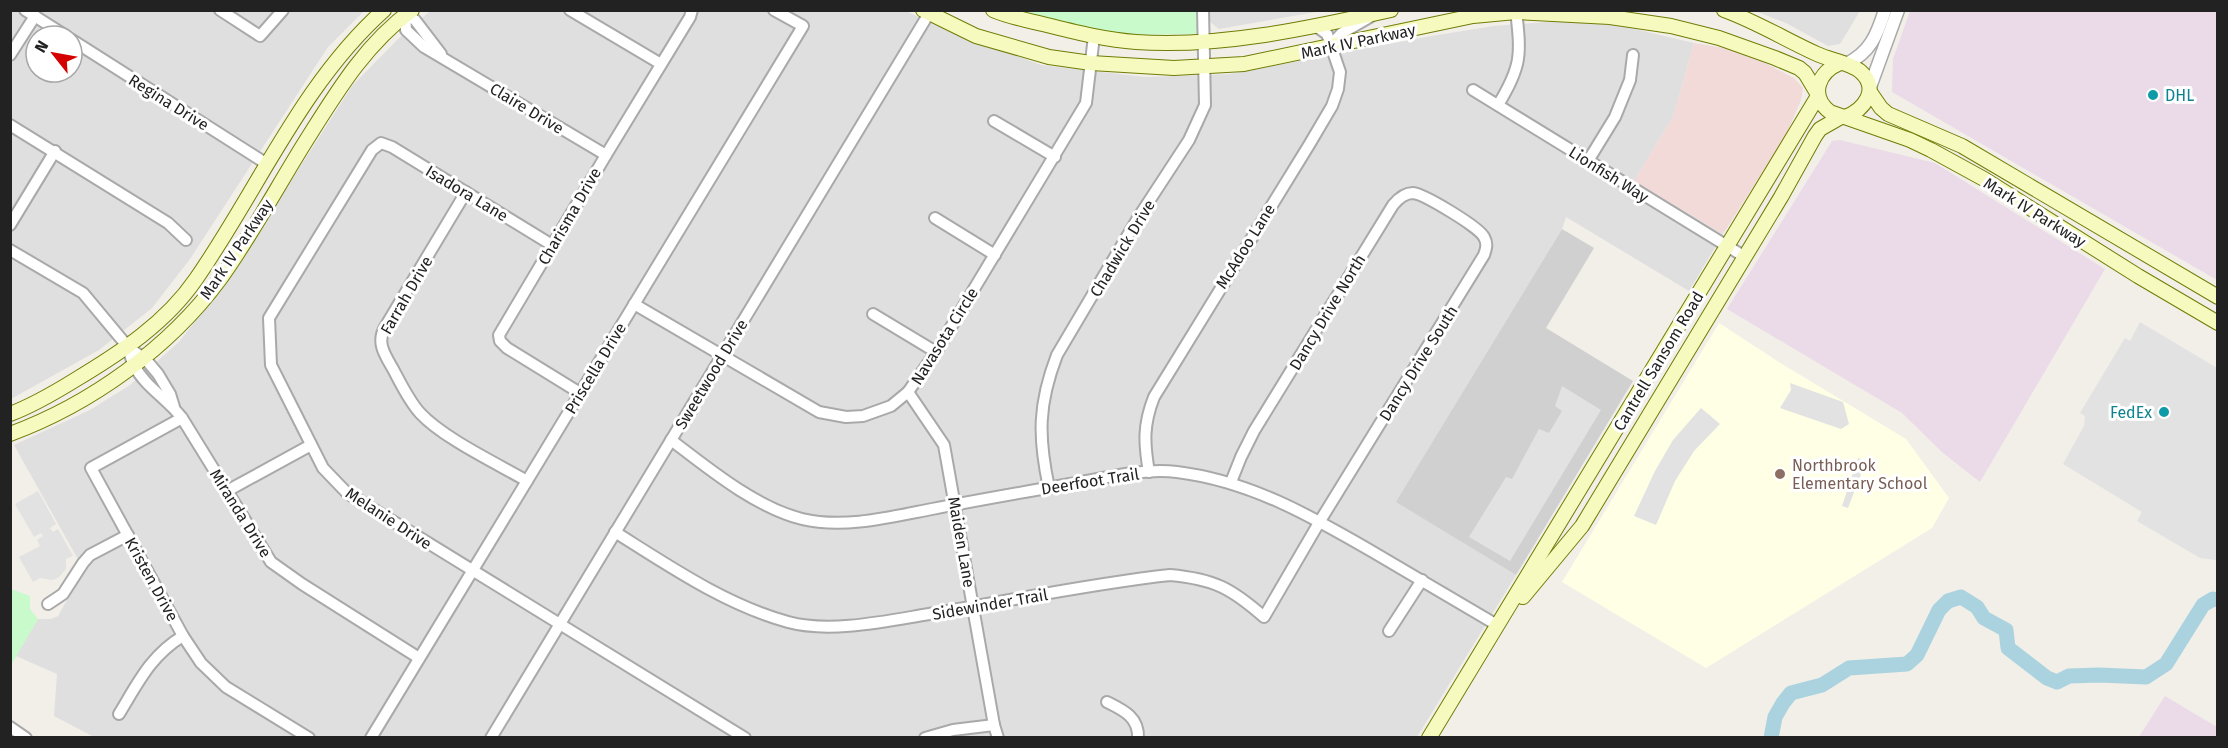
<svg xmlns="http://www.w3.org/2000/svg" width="2228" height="748" font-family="'Fira Sans',sans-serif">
	<rect width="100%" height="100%" fill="#f2efe9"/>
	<g fill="#e0dfdf" fill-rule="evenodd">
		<path d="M10,11H364L328,47L190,259L152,308L99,350L11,399ZM36,36H72V72H36Z"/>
		<path d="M430,11H906L935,25L1041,65L1145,77L1230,74L1431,36L1494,26L1572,20L1626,27L1694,43L1673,117L1634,181L1723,234L1689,291L1566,217L1562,229L1397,502L1516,575L1417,737L189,738L186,736L185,738L94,737L54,716L57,674L16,656L38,619H51L58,616L84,570L14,445L90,410L130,385L179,342L228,279L352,86L398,39Z"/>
		<path d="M1209,11V10L1322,11L1219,29L1209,21Z"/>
		<path d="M1755,11H1860L1840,44L1828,46L1786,23Z"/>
	</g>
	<path fill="#f2dad9" d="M1694,43L1724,48L1765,63L1794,78L1803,88L1801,100L1786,135L1723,234L1634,181L1673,117Z"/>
	<g fill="#ebdbe8">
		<path d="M1910,11H2217V280L1892,92L1893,59Z"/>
		<path d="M1840,140L1935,163L2105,269L1980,482L1943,453L1902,413L1727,309L1832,141Z"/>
		<path d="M2165,696L2217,727V737H2139Z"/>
	</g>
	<path fill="#ffffe5" d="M1719,323L1782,364L1906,439L1949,498L1932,528L1706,668L1562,582Z"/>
	<path fill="#d0d0d0" d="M1562,229L1594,248L1546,328L1633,381L1516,575L1396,502Z"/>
	<g fill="#c8facc">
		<path d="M1011,11H1196L1197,34L1135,35L1079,28Z"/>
		<path d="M11,589L30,596V609L38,619L11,665Z"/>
	</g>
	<g fill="#e2e2e2">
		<path d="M2140,322L2217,368V560L2200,558L2137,521L2142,512L2063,464L2084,426L2085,416L2080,413L2125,338L2130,341Z"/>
		<path d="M1790,383L1843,402L1849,424L1841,429L1780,408L1791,390Z"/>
		<path d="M1562,386L1601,410L1510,561L1469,537L1506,477L1512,479L1539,429L1549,433L1562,411L1555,406Z"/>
		<path d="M1701,408L1720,424L1694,451L1675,481L1656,525L1634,516L1655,471L1673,440Z"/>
		<path d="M1858,458L1866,461L1848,508L1842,506Z"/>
		<path d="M38,491L56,524L50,528L53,532L58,529L73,556L66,559V569L58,578L52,580L40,578L33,582L19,557L40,546L37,540L43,536L41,533L34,537L15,504Z"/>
	</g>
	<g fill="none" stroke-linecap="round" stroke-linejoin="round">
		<path stroke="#aad3df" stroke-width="15" d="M1771,738L1775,717L1783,703L1791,693L1822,685L1849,668L1907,664L1917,655L1939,610L1948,601L1961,597L1977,607L1984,618L2006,630L2008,648L2047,678L2057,682L2069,676L2099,675L2146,677L2166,664L2203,605L2213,599L2218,600"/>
		<g stroke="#a9a9a9" stroke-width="14">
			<g id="minor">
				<path d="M25,10L66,36"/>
				<path d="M220,10L260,36L283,10"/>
				<path d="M570,10L661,64"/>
				<path d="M403,13L415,20L441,54"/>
				<path d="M405,15L406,30L424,47L606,155"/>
				<path d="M72,40L267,164"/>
				<path d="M1330,46L1342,33L1370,17"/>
				<path d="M10,55L35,16"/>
				<path d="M1473,90L1745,257"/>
				<path d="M1498,105C1522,66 1521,55 1516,10"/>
				<path d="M994,121L1055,157"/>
				<path d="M10,125L168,223L186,240"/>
				<path d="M1588,161L1615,117L1630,80L1633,55"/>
				<path d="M466,192L385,327C376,343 385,355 393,369C401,384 409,401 420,413C443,438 496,463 527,481"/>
				<path d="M935,218L995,255"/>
				<path d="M10,225L55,151"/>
				<path d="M552,245L392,147L381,143L372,150L269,318L271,365L323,468L347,493L745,738"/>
				<path d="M10,250L83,293L128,347L147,361L158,374L170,394L174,407"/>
				<path d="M634,304L819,412L846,417L863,416L891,406L908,392L936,352L1086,103L1094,36"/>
				<path d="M873,314L936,352"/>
				<path d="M128,347C130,353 131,360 134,365C145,387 168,399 182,418L271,562L302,584L419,658"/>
				<path d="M908,392L944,445L994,725L998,738"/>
				<path d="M580,393L507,348L500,341L499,335L606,155L690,17L692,10"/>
				<path d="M182,418L91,468L183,636L201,663L226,687L309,738"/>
				<path d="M671,440C709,469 755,507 802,519C844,529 891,517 932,509C978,500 1024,492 1070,484C1105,478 1142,468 1177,472C1250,481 1311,516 1373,552C1414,576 1456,601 1497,625"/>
				<path d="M1149,472C1144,443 1143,425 1154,397L1309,145L1332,106L1338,89L1340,72L1327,34L1317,27"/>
				<path d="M1049,488C1038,437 1038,404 1057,355L1138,218L1189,140L1205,105L1203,10"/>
				<path d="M227,491L311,445"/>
				<path d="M615,532C669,566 726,605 788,622C828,633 882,622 923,615C1005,602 1087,584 1170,575C1214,579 1231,588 1264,617L1320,521L1484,255C1486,249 1488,244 1484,237C1479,227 1424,194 1413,193C1404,193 1398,199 1393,205L1254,431L1241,457L1231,482"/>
				<path d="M48,604L63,594L83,563L90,555L128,535"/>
				<path d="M1389,631L1422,580"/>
				<path d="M1107,702C1123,710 1139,717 1138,738"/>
				<path d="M119,714C138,683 151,655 183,636"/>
				<path d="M10,727L26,738"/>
				<path d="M371,738L803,26L774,10"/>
				<path d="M491,738L931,10"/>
				<path d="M925,738L953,730L994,725"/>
			</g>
		</g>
		<g stroke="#a9a9a9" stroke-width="15">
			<g id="tertiary">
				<path d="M1846,64C1870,53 1877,35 1885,10"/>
				<path d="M1870,87L1898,10"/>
			</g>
		</g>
		<g stroke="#707d05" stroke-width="16">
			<g id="secondary">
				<path d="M923,10L976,36L1049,57L1091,63L1174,68L1244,64L1473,16L1516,12L1610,17L1671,26L1719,38L1775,58L1799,68L1805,73L1817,93"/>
				<path d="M993,10C1011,18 1032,21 1051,26C1079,33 1107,40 1136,42C1219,48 1310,28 1391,10"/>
				<path d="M1724,10C1757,22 1786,40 1817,54C1830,60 1851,63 1861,72C1880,89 1864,110 1845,117"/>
				<path d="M1840,63C1818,72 1809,96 1830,112L1910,140L1931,150L1984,179L2138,276L2218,323"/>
				<path d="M1870,92L1881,108L1888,114L1962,146L2218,297"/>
				<path d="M10,414C34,405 54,393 75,380C120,353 166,323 196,279C258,190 302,83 384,10"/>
				<path d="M10,434C91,404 169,348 220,279C251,236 276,189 304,144C335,95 364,45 412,10"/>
				<path d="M1523,597L1582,526L1781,197L1815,136L1820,129L1841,117"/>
				<path d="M1429,738L1818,96"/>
			</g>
		</g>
		<use href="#minor" stroke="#fff" stroke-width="10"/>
		<use href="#tertiary" stroke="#fff" stroke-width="12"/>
		<use href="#secondary" stroke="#f7fabf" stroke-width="14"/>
	</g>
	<g fill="#0f9aa8" stroke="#fff" stroke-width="2">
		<circle cx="2153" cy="95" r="6"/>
		<circle cx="2164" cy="412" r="6"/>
	</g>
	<circle fill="#8d6e63" stroke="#fff" stroke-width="2" cx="1780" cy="474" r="6"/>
	<g text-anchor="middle" stroke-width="6" stroke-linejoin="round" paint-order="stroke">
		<g font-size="16" fill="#222" stroke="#fff">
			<text transform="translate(1358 41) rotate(-12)" y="6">Mark IV Parkway</text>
			<text transform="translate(169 102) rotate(32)" y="6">Regina Drive</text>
			<text transform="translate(527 108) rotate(31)" y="6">Claire Drive</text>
			<text transform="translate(1609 174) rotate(32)" y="6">Lionfish Way</text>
			<text transform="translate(467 193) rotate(31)" y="6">Isadora Lane</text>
			<text transform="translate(2035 212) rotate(32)" y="6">Mark IV Parkway</text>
			<text transform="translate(569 216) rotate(-60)" y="6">Charisma Drive</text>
			<text transform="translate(1245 246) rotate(-58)" y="6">McAdoo Lane</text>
			<text transform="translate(1122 248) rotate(-59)" y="6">Chadwick Drive</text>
			<text transform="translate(236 249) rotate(-56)" y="6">Mark IV Parkway</text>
			<text transform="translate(406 295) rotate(-60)" y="6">Farrah Drive</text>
			<text transform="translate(1327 312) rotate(-59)" y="6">Dancy Drive North</text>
			<text transform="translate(944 336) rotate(-58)" y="6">Navasota Circle</text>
			<text transform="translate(1658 361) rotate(-59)" y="6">Cantrell Sansom Road</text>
			<text transform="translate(1418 363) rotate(-58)" y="6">Dancy Drive South</text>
			<text transform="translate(595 368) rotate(-59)" y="6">Priscella Drive</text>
			<text transform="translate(711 374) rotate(-59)" y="6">Sweetwood Drive</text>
			<text transform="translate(1090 481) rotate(-9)" y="6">Deerfoot Trail</text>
			<text transform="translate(241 513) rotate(58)" y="6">Miranda Drive</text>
			<text transform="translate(389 518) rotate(33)" y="6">Melanie Drive</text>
			<text transform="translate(962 542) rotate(80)" y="6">Maiden Lane</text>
			<text transform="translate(152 579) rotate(61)" y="6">Kristen Drive</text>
			<text transform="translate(990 604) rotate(-10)" y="6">Sidewinder Trail</text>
		</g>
		<g font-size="16" fill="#0d838f" stroke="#fff" text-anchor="start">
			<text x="2165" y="101">DHL</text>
			<text x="2152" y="418" text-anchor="end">FedEx</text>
		</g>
		<g font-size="16" fill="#785e54" stroke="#fff" text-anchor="start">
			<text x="1792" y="471">Northbrook<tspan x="1792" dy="18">Elementary School</tspan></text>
		</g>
	</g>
	<rect width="2228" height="748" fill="none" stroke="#222222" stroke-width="24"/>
	<g transform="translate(54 54) rotate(301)"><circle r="28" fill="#ffffff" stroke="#a7a7a7" stroke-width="1.5"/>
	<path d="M0-4.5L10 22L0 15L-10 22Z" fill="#d40000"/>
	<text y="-9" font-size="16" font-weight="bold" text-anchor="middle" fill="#222222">N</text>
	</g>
</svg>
